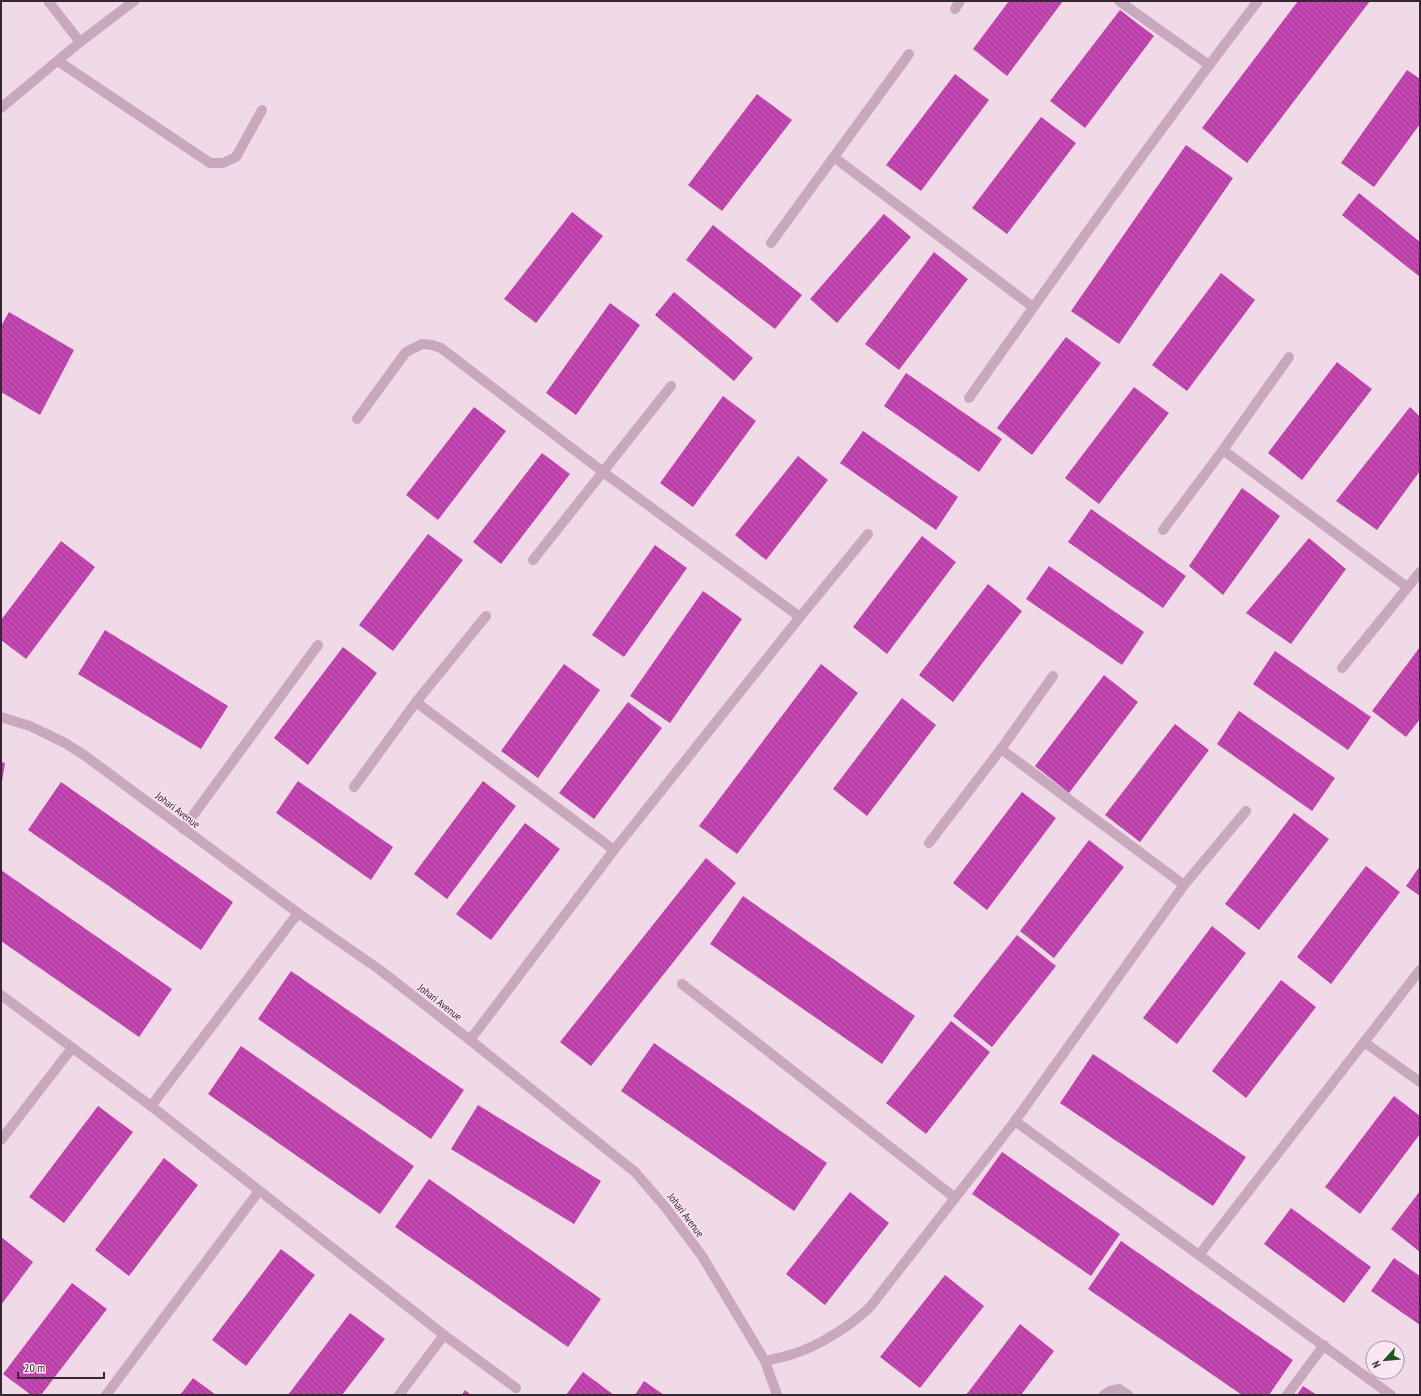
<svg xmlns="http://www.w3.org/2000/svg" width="1421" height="1396" font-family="'PT Sans Narrow',sans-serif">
	<defs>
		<pattern id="building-back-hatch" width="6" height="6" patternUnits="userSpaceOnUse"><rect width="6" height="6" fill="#c346b1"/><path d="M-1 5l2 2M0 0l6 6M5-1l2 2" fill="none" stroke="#9f3a91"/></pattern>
	</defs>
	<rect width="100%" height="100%" fill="#f1dae7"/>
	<g fill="url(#building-back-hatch)">
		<path d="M1009,1H1063L1007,76L973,49Z"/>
		<path d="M1298,1H1370L1247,163L1202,128Z"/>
		<path d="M1120,10L1154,36L1085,128L1050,101Z"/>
		<path d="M1407,70L1420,79V124L1374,187L1341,163Z"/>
		<path d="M955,74L989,100L921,191L886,165Z"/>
		<path d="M757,94L792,120L722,211L688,185Z"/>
		<path d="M1041,117L1076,143L1007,234L972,208Z"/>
		<path d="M1186,145L1233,178L1119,344L1071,311Z"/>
		<path d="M1359,193L1420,242V277L1342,215Z"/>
		<path d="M572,212L603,236L536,323L504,299Z"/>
		<path d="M884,214L911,237L837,323L810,299Z"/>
		<path d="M713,225L802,295L775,329L686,260Z"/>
		<path d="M934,252L968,279L899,370L865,344Z"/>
		<path d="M1221,273L1255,300L1187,391L1152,365Z"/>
		<path d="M674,292L753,358L734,381L655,315Z"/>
		<path d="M610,303L640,325L576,415L546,393Z"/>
		<path d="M9,312L74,350L40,415L1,392V326Z"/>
		<path d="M1066,337L1101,363L1032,455L997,428Z"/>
		<path d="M1337,362L1372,389L1302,480L1268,453Z"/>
		<path d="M906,373L1002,439L979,472L884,406Z"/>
		<path d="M1134,387L1169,413L1099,504L1065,478Z"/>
		<path d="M723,396L756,421L693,507L660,483Z"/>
		<path d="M474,407L506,431L438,520L406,495Z"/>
		<path d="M1410,407L1420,417V471L1377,530L1336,501Z"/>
		<path d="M863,431L958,497L936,530L840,463Z"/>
		<path d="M542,453L570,474L501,564L473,542Z"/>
		<path d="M798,456L828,480L766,560L735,535Z"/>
		<path d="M1242,488L1280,516L1223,595L1189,566Z"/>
		<path d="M1091,509L1186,576L1163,608L1068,542Z"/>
		<path d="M428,534L463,560L393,651L359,625Z"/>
		<path d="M922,536L956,562L887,654L853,627Z"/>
		<path d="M1309,538L1346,569L1291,644L1246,613Z"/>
		<path d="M61,541L95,567L26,659L1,640V620Z"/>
		<path d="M655,545L687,568L624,657L592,635Z"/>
		<path d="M1049,566L1144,632L1122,665L1026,599Z"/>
		<path d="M988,584L1022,611L953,702L919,675Z"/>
		<path d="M703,591L742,619L670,723L630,696Z"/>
		<path d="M105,630L228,706L201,749L78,674Z"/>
		<path d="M343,647L377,673L308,765L274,738Z"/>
		<path d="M1420,647V719L1406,737L1372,711Z"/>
		<path d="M1275,651L1371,717L1348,750L1253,684Z"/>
		<path d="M564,664L600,690L538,778L501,751Z"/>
		<path d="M821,664L858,693L737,854L699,826Z"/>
		<path d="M1104,675L1138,702L1069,793L1035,766Z"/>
		<path d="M902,698L936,725L867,816L833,789Z"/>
		<path d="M628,702L662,728L594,819L559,793Z"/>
		<path d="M1239,711L1335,778L1312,811L1217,744Z"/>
		<path d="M1175,724L1209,750L1140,842L1105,815Z"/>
		<path d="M1,762L5,763L2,781H1Z"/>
		<path d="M298,781L393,847L371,880L276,813Z"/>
		<path d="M483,781L516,806L447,899L414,874Z"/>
		<path d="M61,782L233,902L201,950L28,830Z"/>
		<path d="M1022,792L1056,818L987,910L953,883Z"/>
		<path d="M1294,813L1329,839L1259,930L1225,904Z"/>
		<path d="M525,823L560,849L491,940L456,914Z"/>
		<path d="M1089,840L1124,867L1054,958L1020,931Z"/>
		<path d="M706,858L736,883L591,1066L560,1042Z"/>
		<path d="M1366,866L1400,892L1331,984L1297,957Z"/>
		<path d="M1420,866V896L1406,886Z"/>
		<path d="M1,870L172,989L139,1037L1,941Z"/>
		<path d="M743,896L915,1016L882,1064L710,944Z"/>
		<path d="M1212,926L1246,953L1177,1044L1143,1018Z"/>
		<path d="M1017,935L1056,966L992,1047L953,1016Z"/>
		<path d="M291,971L464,1090L431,1139L258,1019Z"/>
		<path d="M1281,980L1316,1007L1246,1098L1212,1071Z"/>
		<path d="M951,1021L990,1052L926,1134L886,1103Z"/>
		<path d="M654,1043L827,1163L794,1211L621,1091Z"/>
		<path d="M241,1046L414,1166L380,1214L208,1094Z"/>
		<path d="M1093,1054L1246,1157L1213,1206L1060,1103Z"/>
		<path d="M1394,1096L1420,1116V1134L1360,1214L1325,1187Z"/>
		<path d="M478,1105L601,1181L574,1224L451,1149Z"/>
		<path d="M98,1106L133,1132L64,1223L29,1197Z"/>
		<path d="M1002,1152L1120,1234L1091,1276L972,1194Z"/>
		<path d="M164,1158L198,1185L129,1276L95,1250Z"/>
		<path d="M429,1179L601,1299L568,1347L395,1227Z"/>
		<path d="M1420,1191V1252L1391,1229Z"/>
		<path d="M850,1192L889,1223L825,1305L786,1274Z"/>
		<path d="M1291,1208L1371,1267L1344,1303L1264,1244Z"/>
		<path d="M1,1237L33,1262L1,1305Z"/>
		<path d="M1121,1241L1293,1360L1269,1395H1242L1088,1289Z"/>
		<path d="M281,1249L315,1275L246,1366L212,1340Z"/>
		<path d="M1394,1258L1420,1276V1325L1371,1291Z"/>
		<path d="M945,1275L984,1306L920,1388L880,1357Z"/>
		<path d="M72,1283L107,1309L41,1395H31L3,1374Z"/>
		<path d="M350,1313L385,1339L342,1395H288Z"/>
		<path d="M1020,1324L1054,1351L1021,1395H966Z"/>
		<path d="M583,1372L614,1395H566Z"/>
		<path d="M193,1378L216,1395H180Z"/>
		<path d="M644,1381L664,1395H635Z"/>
		<path d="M1303,1386L1317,1395H1297Z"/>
		<path d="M465,1390L471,1395H462Z"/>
	</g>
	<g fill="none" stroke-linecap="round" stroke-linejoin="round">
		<g stroke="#c9a7bd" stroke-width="10">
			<path d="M48,1L80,42"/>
			<path d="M1119,1L1209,65"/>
			<path d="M955,9L960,1"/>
			<path d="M58,61L210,163H223L236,157L262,110"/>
			<path d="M1,108L80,42L134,1"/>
			<path d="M835,158L1033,307"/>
			<path d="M771,243L909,54"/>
			<path d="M969,398C1064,264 1158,131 1258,1"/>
			<path d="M357,419L406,352L422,344L432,345L441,348L603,472L800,617"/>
			<path d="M1223,450L1407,587"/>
			<path d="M1163,530L1223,450L1289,357"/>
			<path d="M533,560L671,386"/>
			<path d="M1342,668L1420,572"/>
			<path d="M416,702L614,850"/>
			<path d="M1001,749L1184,885"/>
			<path d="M354,787L416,702L486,616"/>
			<path d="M183,829L318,645"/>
			<path d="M929,843L1001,749L1053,676"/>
			<path d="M682,984L954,1197"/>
			<path d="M1,995L151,1106L444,1335L516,1388"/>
			<path d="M470,1040L614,850L800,617L868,534"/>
			<path d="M1364,1042L1420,1082"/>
			<path d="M151,1106L298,913"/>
			<path d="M1015,1121L1391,1395"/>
			<path d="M1,1140L72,1048"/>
			<path d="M1199,1255L1420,970"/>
			<path d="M765,1361C774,1359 784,1357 793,1354C819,1346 850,1326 870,1307L1015,1121L1184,885L1246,811"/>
			<path d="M106,1395L259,1191"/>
			<path d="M399,1395L444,1335"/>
			<path d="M1104,1395L1110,1391L1119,1389L1128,1395"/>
			<path d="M1287,1395L1324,1345"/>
		</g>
		<path stroke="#c9a7bd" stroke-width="10" d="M1,717L30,726L65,743L84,755L298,913L380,970L470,1040L635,1172L666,1208L702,1256L765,1361L777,1395"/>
	</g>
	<g text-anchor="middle" stroke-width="3" stroke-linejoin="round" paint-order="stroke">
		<g font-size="11" fill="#352732" stroke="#f9e7f1">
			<text transform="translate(178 810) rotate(37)" y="4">Johari Avenue</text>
			<text transform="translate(440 1002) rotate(38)" y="4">Johari Avenue</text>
			<text transform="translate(686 1215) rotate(53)" y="4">Johari Avenue</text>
		</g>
	</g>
	<rect width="1421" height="1396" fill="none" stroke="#352732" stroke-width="4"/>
	<g transform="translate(1385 1360) rotate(243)"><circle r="19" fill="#f9e7f1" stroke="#ab9aa5"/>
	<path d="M0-3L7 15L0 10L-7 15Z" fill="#20551e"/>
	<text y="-6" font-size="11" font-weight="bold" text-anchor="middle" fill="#352732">N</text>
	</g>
	<path d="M18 1372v6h86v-6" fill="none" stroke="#352732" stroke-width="2"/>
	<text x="24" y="1372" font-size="12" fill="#352732" stroke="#f9e7f1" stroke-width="3" paint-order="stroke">20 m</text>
</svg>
